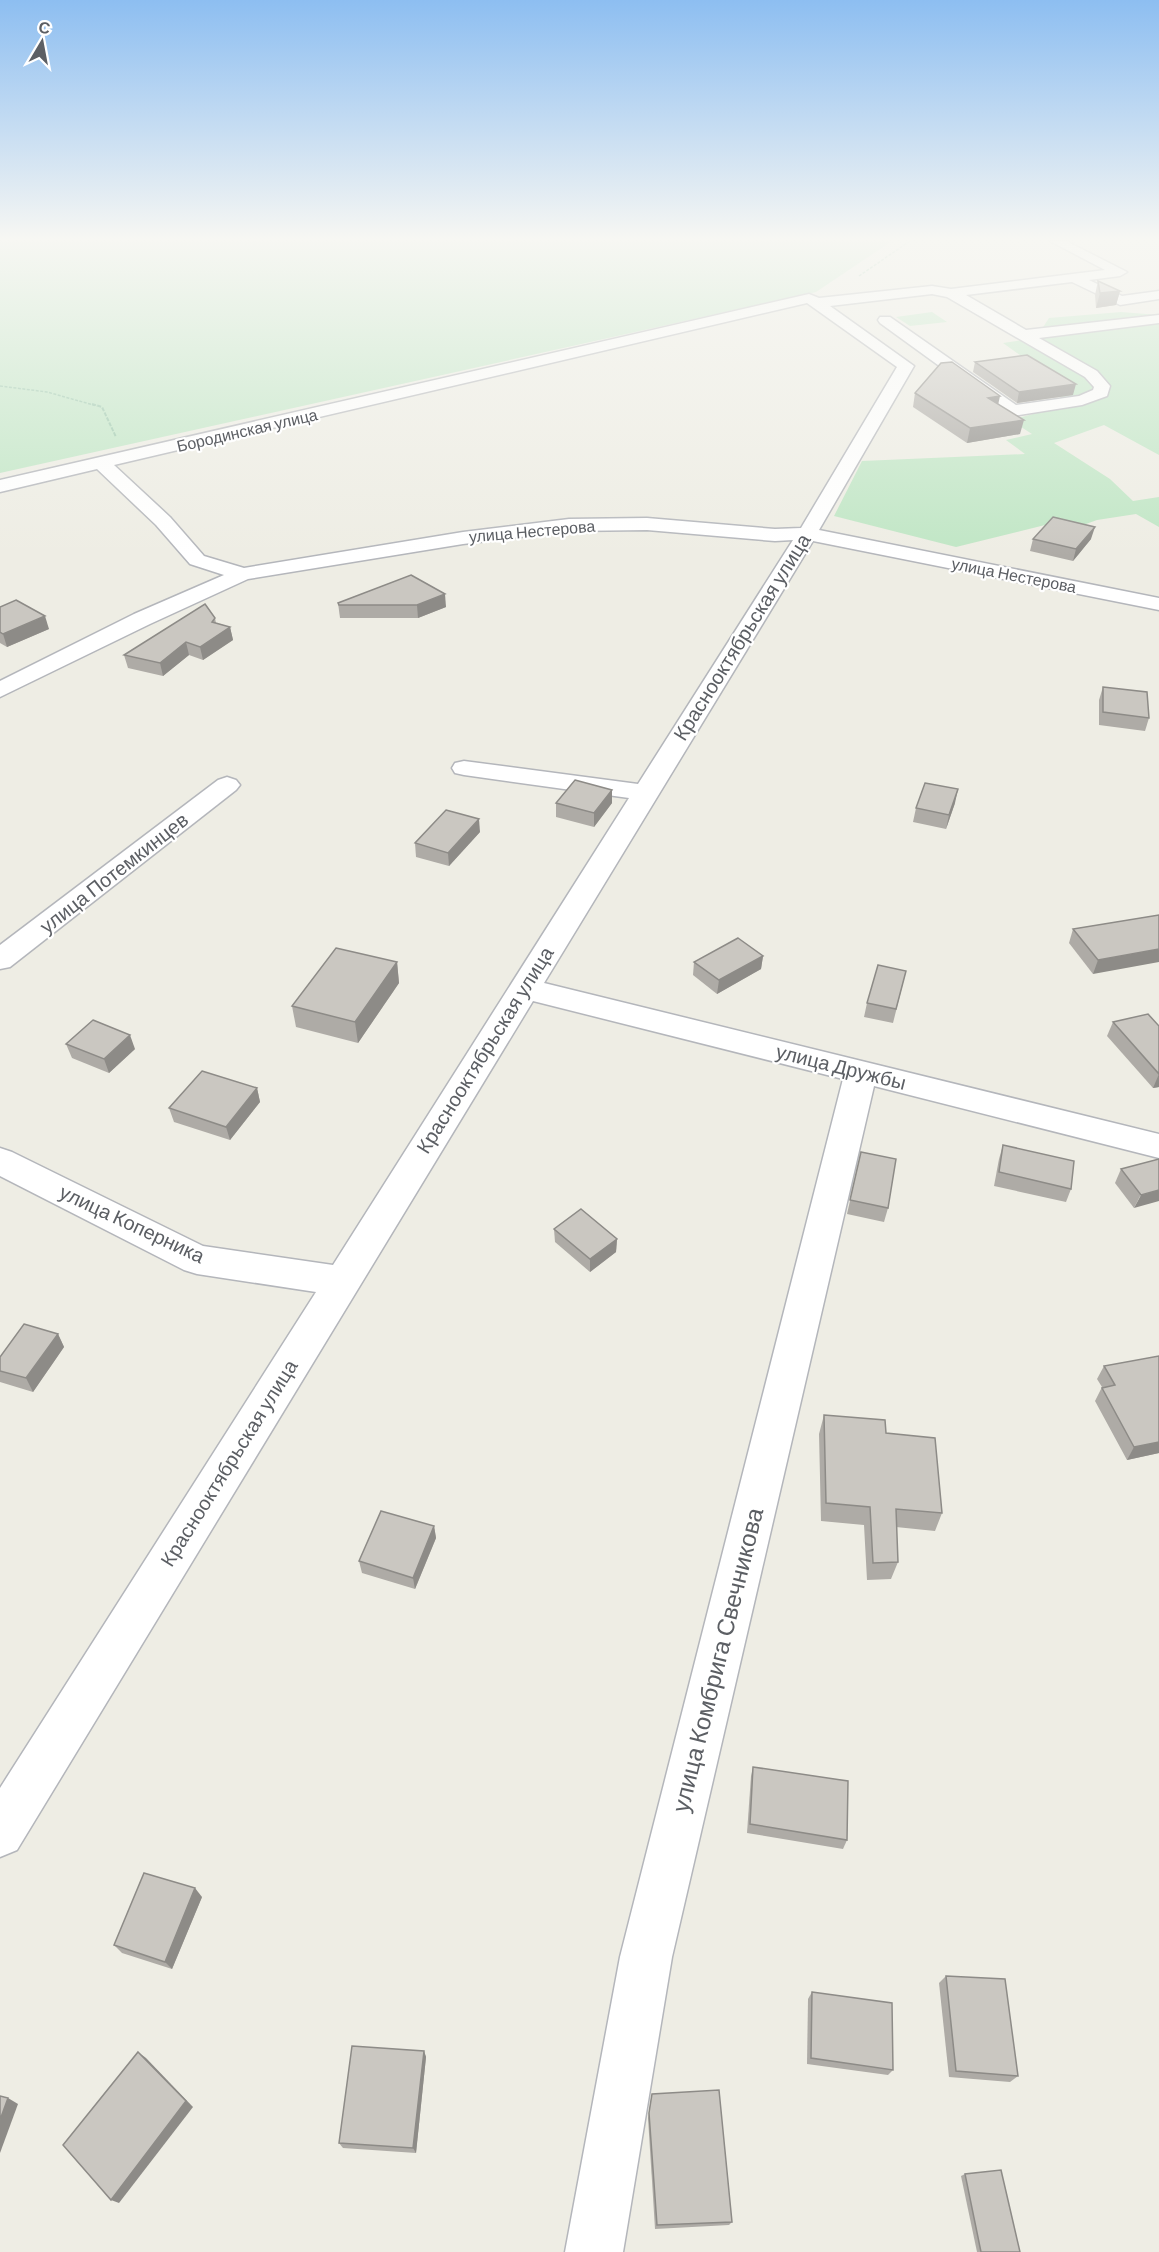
<svg xmlns="http://www.w3.org/2000/svg" width="1159" height="2252" font-family="Barlow,sans-serif">
	<rect width="100%" height="100%" fill="#eeede4"/>
	<g fill="#c0e6c5">
		<path d="M0,241H892L816,292L0,473Z"/>
		<path d="M932,312L947,322L910,326L896,317Z"/>
		<path d="M1121,312L1159,315V455L1104,425L1054,443L1110,479L1133,501L1159,497V527L1136,514L1097,520L1075,528L1049,524L956,547L834,516L862,461L1025,454L1006,440L1032,434L1010,420L1071,404L1034,381L1051,377L1003,343L1036,338L1049,318Z"/>
	</g>
	<g fill="none" stroke-linecap="round" stroke-linejoin="round">
		<g stroke="#b4b6bb" stroke-width="3">
			<g id="minor">
				<path d="M1050,241H1066L1127,272L1120,276L1089,280L1122,296L1159,291V299L1120,305L1072,282L966,295L1026,330L1159,315V323L1039,338L1097,371L1110,386L1107,396L1082,405L1013,416L1007,415L880,323L878,320L880,317H890L1016,405L1079,396L1093,390L1094,387L1085,377L947,297L932,294L830,306L914,366L819,530L1159,598V610L813,541L544,983L1159,1134V1158L874,1086L672,1957L623,2252H565L620,1957L843,1079L533,1001L17,1850L0,1857V1788L316,1292L197,1274L184,1270L0,1176V1148L12,1152L203,1246L333,1265L629,798L464,775L455,773L452,768L455,763L464,761L638,784L793,540L775,541L647,530L569,531L463,544L248,579L150,624L0,697V681L134,614L224,575L190,564L156,525L97,469L0,492V480L809,294L819,298L932,286L951,289L1105,270ZM807,303L897,367L801,528L775,529L647,518L569,519L463,532L244,568L204,556L170,517L114,465Z"/>
				<path d="M227,777L236,780L240,785L236,790L10,967L0,969V945L218,780Z"/>
			</g>
		</g>
		<g stroke="#99c7ab" stroke-width="1.5" stroke-dasharray="3 1.5" stroke-linecap="butt">
			<path d="M859,276L910,241"/>
			<path d="M0,386L47,392L97,406"/>
		</g>
		<path stroke="#99c7ab" stroke-width="2" stroke-dasharray="4 1.5" stroke-linecap="butt" d="M92,404L102,407L116,437"/>
		<use href="#minor" fill="#fff" fill-rule="evenodd"/>
	</g>
	<g fill="#aeaba6">
		<path d="M1098,281L1120,291L1116,305L1096,308L1095,295Z"/>
		<path d="M975,362L1073,395L1017,403L973,372Z"/>
		<path d="M915,393L998,404L1020,434L967,443L913,407Z"/>
		<path d="M1033,539H1091L1073,561L1030,551Z"/>
		<path d="M411,575L446,607L418,618H340L338,603Z"/>
		<path d="M0,607L49,629L7,647L0,643Z"/>
		<path d="M215,618L216,623L230,627L233,640L203,660L189,655L163,676L128,668L124,655Z"/>
		<path d="M1103,687L1149,718L1145,731L1099,725V700Z"/>
		<path d="M612,790V803L594,827L556,817V803Z"/>
		<path d="M955,803L946,829L913,822L916,808Z"/>
		<path d="M480,832L449,866L416,857L415,843Z"/>
		<path d="M1159,915L1093,974L1069,943L1073,929Z"/>
		<path d="M763,956L761,969L717,994L693,975L694,962Z"/>
		<path d="M397,962L399,983L358,1043L296,1027L292,1006Z"/>
		<path d="M906,971L893,1023L864,1017L867,1003Z"/>
		<path d="M1113,1022L1159,1026V1087L1153,1088L1107,1036Z"/>
		<path d="M66,1044L135,1049L109,1073L72,1058Z"/>
		<path d="M257,1088L260,1102L230,1140L174,1122L169,1108Z"/>
		<path d="M1003,1145L1071,1189L1066,1202L994,1186L999,1159Z"/>
		<path d="M861,1152L888,1208L884,1222L847,1214Z"/>
		<path d="M1159,1159L1134,1208L1115,1183L1121,1169Z"/>
		<path d="M554,1229L617,1239L616,1252L590,1272L555,1242Z"/>
		<path d="M58,1334L64,1347L33,1392L0,1382V1357Z"/>
		<path d="M1104,1366L1159,1453L1127,1460L1095,1401L1102,1387L1097,1379Z"/>
		<path d="M824,1415L886,1433L942,1513L935,1531L896,1527L898,1562L891,1579L867,1580L864,1525L821,1521L819,1434Z"/>
		<path d="M434,1526L436,1538L415,1589L362,1573L359,1561Z"/>
		<path d="M753,1767L847,1840L843,1849L747,1833L751,1776Z"/>
		<path d="M202,1897L172,1969L122,1953L114,1945Z"/>
		<path d="M946,1976L1018,2076L1010,2082L949,2077L939,1983Z"/>
		<path d="M812,1992L893,2070L888,2075L807,2064L808,1999Z"/>
		<path d="M424,2051L426,2057L416,2153L343,2148L339,2143Z"/>
		<path d="M651,2099L732,2222L729,2225L655,2229L648,2118Z"/>
		<path d="M965,2174L1020,2252H977L961,2176Z"/>
	</g>
	<g fill="#8d8b87">
		<path d="M1120,291L1116,305L1096,308L1100,293Z"/>
		<path d="M1076,384L1073,395L1017,403L1019,392Z"/>
		<path d="M1000,396L997,410L988,398Z"/>
		<path d="M1024,420L1020,434L967,443L970,428Z"/>
		<path d="M1095,527L1091,539L1073,561L1076,549Z"/>
		<path d="M445,594L446,607L418,618L417,605Z"/>
		<path d="M45,616L49,629L7,647L3,634Z"/>
		<path d="M230,627L233,640L203,660L200,647Z"/>
		<path d="M186,642L189,655L163,676L160,663Z"/>
		<path d="M958,789L955,803L946,829L949,815Z"/>
		<path d="M612,790V803L594,827V813Z"/>
		<path d="M479,819L480,832L449,866L448,853Z"/>
		<path d="M1159,949V962L1093,974L1098,960Z"/>
		<path d="M763,956L761,969L717,994L719,980Z"/>
		<path d="M397,962L399,983L358,1043L355,1022Z"/>
		<path d="M130,1035L135,1049L109,1073L104,1059Z"/>
		<path d="M1159,1074V1087L1153,1088Z"/>
		<path d="M257,1088L260,1102L230,1140L226,1127Z"/>
		<path d="M1159,1190V1201L1134,1208L1141,1195Z"/>
		<path d="M617,1239L616,1252L590,1272V1259Z"/>
		<path d="M58,1334L64,1347L33,1392L26,1378Z"/>
		<path d="M1159,1442V1453L1127,1460L1134,1447Z"/>
		<path d="M434,1526L436,1538L415,1589L413,1578Z"/>
		<path d="M195,1888L202,1897L172,1969L165,1962Z"/>
		<path d="M424,2051L426,2057L416,2153L413,2148Z"/>
		<path d="M138,2052L146,2058L193,2107L119,2203L111,2200Z"/>
		<path d="M8,2098L18,2104L0,2153V2120Z"/>
	</g>
	<g fill="#cac7c1" stroke="#8d8b87" stroke-width="1.5">
		<path d="M1098,281L1120,291L1100,293Z"/>
		<path d="M1027,355L1076,384L1019,392L975,362Z"/>
		<path d="M952,362L1000,396L988,398L1024,420L970,428L915,393L941,363Z"/>
		<path d="M1053,517L1095,527L1076,549L1033,539Z"/>
		<path d="M411,575L445,594L417,605H339L338,603Z"/>
		<path d="M16,600L45,616L3,634L0,632V607Z"/>
		<path d="M205,604L215,618L212,622L230,627L200,647L186,642L160,663L124,655Z"/>
		<path d="M1103,687L1147,692L1149,718L1103,712Z"/>
		<path d="M575,780L612,790L594,813L556,803Z"/>
		<path d="M925,783L958,789L949,815L916,808Z"/>
		<path d="M446,810L479,819L448,853L415,843Z"/>
		<path d="M1159,915V949L1098,960L1073,929Z"/>
		<path d="M738,938L763,956L719,980L694,962Z"/>
		<path d="M336,948L397,962L355,1022L292,1006Z"/>
		<path d="M878,965L906,971L896,1009L867,1003Z"/>
		<path d="M1148,1014L1159,1026V1074L1113,1022Z"/>
		<path d="M93,1020L130,1035L104,1059L66,1044Z"/>
		<path d="M202,1071L257,1088L226,1127L169,1108Z"/>
		<path d="M1003,1145L1074,1161L1071,1189L999,1172Z"/>
		<path d="M861,1152L896,1159L888,1208L850,1200Z"/>
		<path d="M1159,1159V1190L1141,1195L1121,1169Z"/>
		<path d="M581,1209L617,1239L590,1259L554,1229Z"/>
		<path d="M24,1324L58,1334L26,1378L0,1371V1357Z"/>
		<path d="M1159,1356V1442L1134,1447L1102,1388L1115,1385L1104,1366Z"/>
		<path d="M824,1415L885,1420L886,1433L935,1438L942,1513L896,1509L898,1562L873,1563L870,1507L826,1503Z"/>
		<path d="M381,1511L434,1526L413,1578L359,1561Z"/>
		<path d="M753,1767L848,1781L847,1840L750,1824Z"/>
		<path d="M144,1873L195,1888L165,1962L114,1945Z"/>
		<path d="M946,1976L1005,1979L1018,2076L956,2071Z"/>
		<path d="M812,1992L892,2003L893,2070L811,2058Z"/>
		<path d="M352,2046L424,2051L413,2148L339,2143Z"/>
		<path d="M138,2052L186,2101L111,2200L63,2145Z"/>
		<path d="M719,2090L732,2222L657,2225L649,2113L652,2094Z"/>
		<path d="M0,2096L8,2098L0,2120Z"/>
		<path d="M1001,2170L1020,2252H981L965,2174Z"/>
	</g>
	<linearGradient id="sky" x2="0" y2="1"><stop stop-color="#8dbef1"/><stop offset="0.43" stop-color="#f7f7f3"/><stop offset="1" stop-color="#f7f7f3" stop-opacity="0"/></linearGradient>
	<rect width="1159" height="556" fill="url(#sky)"/>
	<g text-anchor="middle" stroke-width="4.5" stroke-linejoin="round" paint-order="stroke">
		<g font-size="16" fill="#5c5f64" stroke="#fff">
			<text transform="translate(247 430) rotate(-13)" y="6">Бородинская улица</text>
			<text transform="translate(532 531) rotate(-5)" y="6">улица Нестерова</text>
			<text transform="translate(1014 575) rotate(11)" y="6">улица Нестерова</text>
		</g>
		<g font-size="20" fill="#5c5f64" stroke="#fff">
			<text transform="translate(742 637) rotate(-58)" y="7">Краснооктябрьская улица</text>
			<text transform="translate(114 873) rotate(-38)" y="7">улица Потемкинцев</text>
			<text transform="translate(485 1050) rotate(-58)" y="7">Краснооктябрьская улица</text>
			<text transform="translate(841 1067) rotate(14)" y="7">улица Дружбы</text>
			<text transform="translate(132 1224) rotate(25)" y="7">улица Коперника</text>
			<text transform="translate(229 1463) rotate(-58)" y="7">Краснооктябрьская улица</text>
		</g>
		<g font-size="24" fill="#5c5f64" stroke="#fff">
			<text transform="translate(718 1660) rotate(-76)" y="8">улица Комбрига Свечникова</text>
		</g>
	</g>
	<g transform="translate(42 42) rotate(10)" stroke="#ffffff" stroke-width="4.5" paint-order="stroke">
	<path d="M0-4.5L10 22L0 15L-10 22Z" fill="#5c5f64"/>
	<text y="-9" font-size="16" font-weight="bold" text-anchor="middle" fill="#5c5f64">С</text>
	</g>
</svg>
